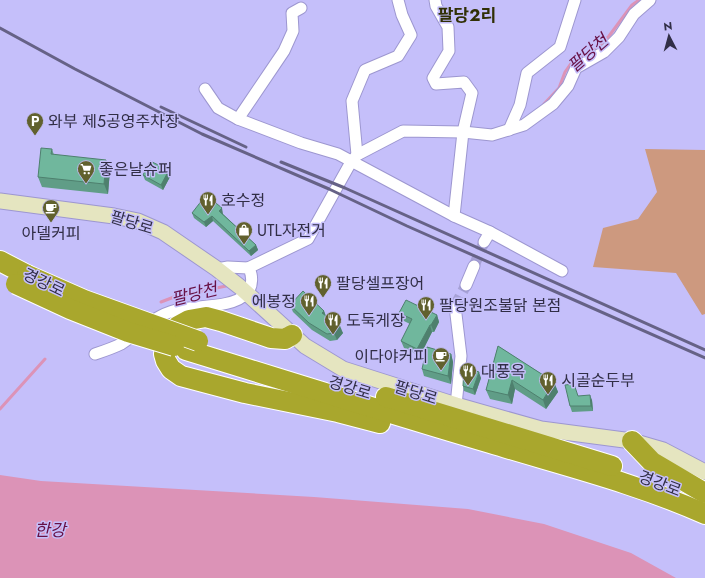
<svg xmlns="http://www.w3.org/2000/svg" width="705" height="578" font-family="Jost,'Noto Sans KR',sans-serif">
	<rect width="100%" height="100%" fill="#c5bffa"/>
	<path fill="#cd997f" d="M645,149L705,150V314L702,315L676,273L593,267L603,228L638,219L657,192Z"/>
	<path fill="#dc93b7" d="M0,475L41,481L314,497L468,509L544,524L631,553L676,578H0Z"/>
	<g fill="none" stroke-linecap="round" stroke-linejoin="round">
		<g stroke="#dc93b7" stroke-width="3">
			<path d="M544,104L559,88L565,72L572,62L598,48L609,36L632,5L639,0"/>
			<path d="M161,302L174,297L226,286"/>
			<path d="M0,409L45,359"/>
		</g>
		<g stroke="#a7a2d6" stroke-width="11" stroke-dasharray="11 5.5" stroke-linecap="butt">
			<path d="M474,266L484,242"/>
			<path d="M455,306L466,285"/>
		</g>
		<g stroke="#9d97d0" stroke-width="13">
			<g id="street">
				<path d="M435,0L436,6L448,27L449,51L433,78L436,84L464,82L472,93L463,132L454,216"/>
				<path d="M205,89L218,108L238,119L301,143L338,154L454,216L490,232L562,271"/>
				<path d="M238,119L284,51L293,31L292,13L301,8"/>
				<path d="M509,130L520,105L527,73L560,47L575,0"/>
				<path d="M357,155L352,101L365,70L398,56L411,35L402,15L398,0"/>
				<path d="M484,242L490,232"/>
				<path d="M248,268L308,239L351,162L357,155L403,131L463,132L492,135L524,125L553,104L568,86L576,68L604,52L619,37L634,14L650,0"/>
				<path d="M466,285L474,266"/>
				<path d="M455,306L461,356L456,405"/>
				<path d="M95,354C104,351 113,348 121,344C140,332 153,316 176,310C195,305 233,309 247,293C253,286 253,274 248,268L228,267L217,269"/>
			</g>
		</g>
		<g stroke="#9d97d0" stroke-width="17">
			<path id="secondary" d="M0,201L114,216L138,221L163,232L217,269L240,287L305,346L343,369L456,405L541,429L632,441L663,450L705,472"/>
		</g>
		<g stroke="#fff" stroke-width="22">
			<g id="highway">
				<path d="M0,261L27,275"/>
				<path d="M292,335L285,339L271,338L221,321L206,317L189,320L178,326L168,338L164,354L166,361L171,369L181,376L245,393L338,412L380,423"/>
				<path d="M186,350C287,381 388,413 490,443C562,465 636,483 705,514"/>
				<path d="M386,397L612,466"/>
				<path d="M632,441L652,462L705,493"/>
			</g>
		</g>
		<use href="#street" stroke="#fff" stroke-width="11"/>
		<use href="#secondary" stroke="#e5e5c0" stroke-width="15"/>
		<use href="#highway" stroke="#a9a72d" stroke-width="20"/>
		<g stroke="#666286" stroke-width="3">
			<path d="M0,28L75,69L202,134L329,189L407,226L705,358"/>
			<path d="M161,107L246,147"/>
			<path d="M281,162L345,188L705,350"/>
		</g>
		<g stroke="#fff" stroke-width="22" stroke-linecap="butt">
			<g id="highway-bridge">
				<path d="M27,275L84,300L198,341"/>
				<path d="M16,284L70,309L128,332L174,346"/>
			</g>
		</g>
		<use href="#highway-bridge" stroke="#a9a72d" stroke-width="20"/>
	</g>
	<g fill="#609d87">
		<path d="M52,149L54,155L110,170L108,194L42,187L38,177Z"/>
		<path d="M169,170L171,175L163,190L145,180L143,175Z"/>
		<path d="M192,213L223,214L256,245L258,250L251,256L213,221L206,227L194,218Z"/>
		<path d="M290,305L324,311L326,316L343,333L337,340L330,341L312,330L293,312Z"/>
		<path d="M399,313L437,315L439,322L434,332H432L420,356L404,348L401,341L410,324L402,320Z"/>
		<path d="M498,346L554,382L558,392L546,409L515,389L512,404L490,399L486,390Z"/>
		<path d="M451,354L453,362L451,384L424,376L422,369Z"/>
		<path d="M481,378L475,395L464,391L463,386Z"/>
		<path d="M578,396L592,400L593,411L572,412L570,406Z"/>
	</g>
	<g fill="#4e806e">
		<path d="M106,160L110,170L108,194L104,184Z"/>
		<path d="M169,170L171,175L163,190L161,185Z"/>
		<path d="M222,208L223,214L221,216L219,211Z"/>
		<path d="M212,216L213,221L206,227L204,222Z"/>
		<path d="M256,245L258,250L251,256L249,251Z"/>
		<path d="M324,311L326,317L322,313Z"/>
		<path d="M437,315L439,322L434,332L431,325Z"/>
		<path d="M430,325L432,332L420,356L417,349Z"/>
		<path d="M340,326L343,333L337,340L334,333Z"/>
		<path d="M451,354L453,362L451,384L448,376Z"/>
		<path d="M479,372L481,378L475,395L473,389Z"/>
		<path d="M512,380L515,389L512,404L508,395Z"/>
		<path d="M554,382L558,392L546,409L543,400Z"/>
		<path d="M590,395L592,400L593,411L591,406Z"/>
	</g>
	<g fill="#70b79d" stroke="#4e806e">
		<path d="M41,148L52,149L51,154L106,160L104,184L38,177Z"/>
		<path d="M150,161L169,170L161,185L143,175Z"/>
		<path d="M206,195L222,208L219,211L256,245L249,251L212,216L204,222L192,213Z"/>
		<path d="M303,291L324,311L322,313L340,326L334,333L327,334L309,323L290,305Z"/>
		<path d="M406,300L437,315L431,325H430L417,349L401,341L412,319L399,313Z"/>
		<path d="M498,346L554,382L543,400L512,380L508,395L486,390Z"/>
		<path d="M427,347L451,354L448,376L422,369Z"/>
		<path d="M464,367L479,372L473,389L463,386Z"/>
		<path d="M574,384L578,396L590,395L591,406H570L565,385Z"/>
	</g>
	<defs>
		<g id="parking-pin" transform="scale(0.9)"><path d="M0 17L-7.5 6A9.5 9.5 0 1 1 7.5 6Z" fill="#61612e" stroke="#c5bffa"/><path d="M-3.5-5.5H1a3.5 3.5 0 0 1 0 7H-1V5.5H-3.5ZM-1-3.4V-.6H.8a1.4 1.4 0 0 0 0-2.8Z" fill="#fff"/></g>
		<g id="supermarket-pin" transform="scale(0.9)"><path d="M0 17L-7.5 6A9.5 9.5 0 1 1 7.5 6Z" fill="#61612e" stroke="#c5bffa"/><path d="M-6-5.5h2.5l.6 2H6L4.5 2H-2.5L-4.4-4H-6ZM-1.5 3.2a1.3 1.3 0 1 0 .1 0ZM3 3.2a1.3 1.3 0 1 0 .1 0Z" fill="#fff"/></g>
		<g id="restaurant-pin" transform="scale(0.9)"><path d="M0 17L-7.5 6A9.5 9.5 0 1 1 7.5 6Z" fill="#61612e" stroke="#c5bffa"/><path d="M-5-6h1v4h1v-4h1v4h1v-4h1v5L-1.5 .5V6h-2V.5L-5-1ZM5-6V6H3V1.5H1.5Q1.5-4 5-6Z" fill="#fff"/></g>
		<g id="cafe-pin" transform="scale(0.9)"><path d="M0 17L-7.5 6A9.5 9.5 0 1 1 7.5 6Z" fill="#61612e" stroke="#c5bffa"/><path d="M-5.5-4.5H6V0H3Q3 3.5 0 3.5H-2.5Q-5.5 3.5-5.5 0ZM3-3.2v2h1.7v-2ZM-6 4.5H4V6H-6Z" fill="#fff"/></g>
		<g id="shop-pin" transform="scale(0.9)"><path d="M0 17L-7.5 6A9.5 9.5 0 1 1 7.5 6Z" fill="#61612e" stroke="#c5bffa"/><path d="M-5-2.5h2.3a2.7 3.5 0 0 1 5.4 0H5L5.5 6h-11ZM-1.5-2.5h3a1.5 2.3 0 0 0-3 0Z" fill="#fff"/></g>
	</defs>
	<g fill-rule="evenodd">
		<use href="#parking-pin" x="35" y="121"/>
		<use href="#supermarket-pin" x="86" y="169"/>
		<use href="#restaurant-pin" x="208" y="200"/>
		<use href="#cafe-pin" x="51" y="208"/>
		<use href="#shop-pin" x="244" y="230"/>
		<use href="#restaurant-pin" x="323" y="283"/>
		<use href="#restaurant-pin" x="309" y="301"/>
		<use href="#restaurant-pin" x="426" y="305"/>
		<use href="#restaurant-pin" x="333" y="320"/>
		<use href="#cafe-pin" x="441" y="356"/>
		<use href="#restaurant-pin" x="468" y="371"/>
		<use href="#restaurant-pin" x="548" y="380"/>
	</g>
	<g text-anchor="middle" stroke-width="3" stroke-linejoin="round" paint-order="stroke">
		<g font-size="16" fill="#312e46" stroke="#c5bffa" text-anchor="start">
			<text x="48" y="127">와부 제5공영주차장</text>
			<text x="99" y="175">좋은날슈퍼</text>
			<text x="221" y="206">호수정</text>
			<text x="257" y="236">UTL자전거</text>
			<text x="51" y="239" text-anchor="middle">아델커피</text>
			<text x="336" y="289">팔당셀프장어</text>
			<text x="296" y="307" text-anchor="end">에봉정</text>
			<text x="439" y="311">팔당원조불닭 본점</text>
			<text x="346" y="326">도둑게장</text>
			<text x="428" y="362" text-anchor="end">이다야커피</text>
			<text x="481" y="377">대풍옥</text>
			<text x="561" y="386">시골순두부</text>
		</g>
		<g font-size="16" fill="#312e46" stroke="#c5bffa">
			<text transform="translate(132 222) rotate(17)" y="6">팔당로</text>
			<text transform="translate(44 282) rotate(25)" y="6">경강로</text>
			<text transform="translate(350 387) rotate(17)" y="6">경강로</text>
			<text transform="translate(416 392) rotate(18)" y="6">팔당로</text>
			<text transform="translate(660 483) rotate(21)" y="6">경강로</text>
		</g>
		<g font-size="17" font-weight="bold" fill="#313005" stroke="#c5bffa">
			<text x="467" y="21">팔당2리</text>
		</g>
		<g font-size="17" font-style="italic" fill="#671045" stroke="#c5bffa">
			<text transform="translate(588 53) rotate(-41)" y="6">팔당천</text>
			<text transform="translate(194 294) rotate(-14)" y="6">팔당천</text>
			<text x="50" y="536">한강</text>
		</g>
	</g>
	<g transform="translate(669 36) rotate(354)" stroke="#c5bffa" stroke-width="3" paint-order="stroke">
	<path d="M0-3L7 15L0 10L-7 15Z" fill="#312e46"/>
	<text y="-6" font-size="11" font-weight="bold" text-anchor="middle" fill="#312e46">N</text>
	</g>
</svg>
